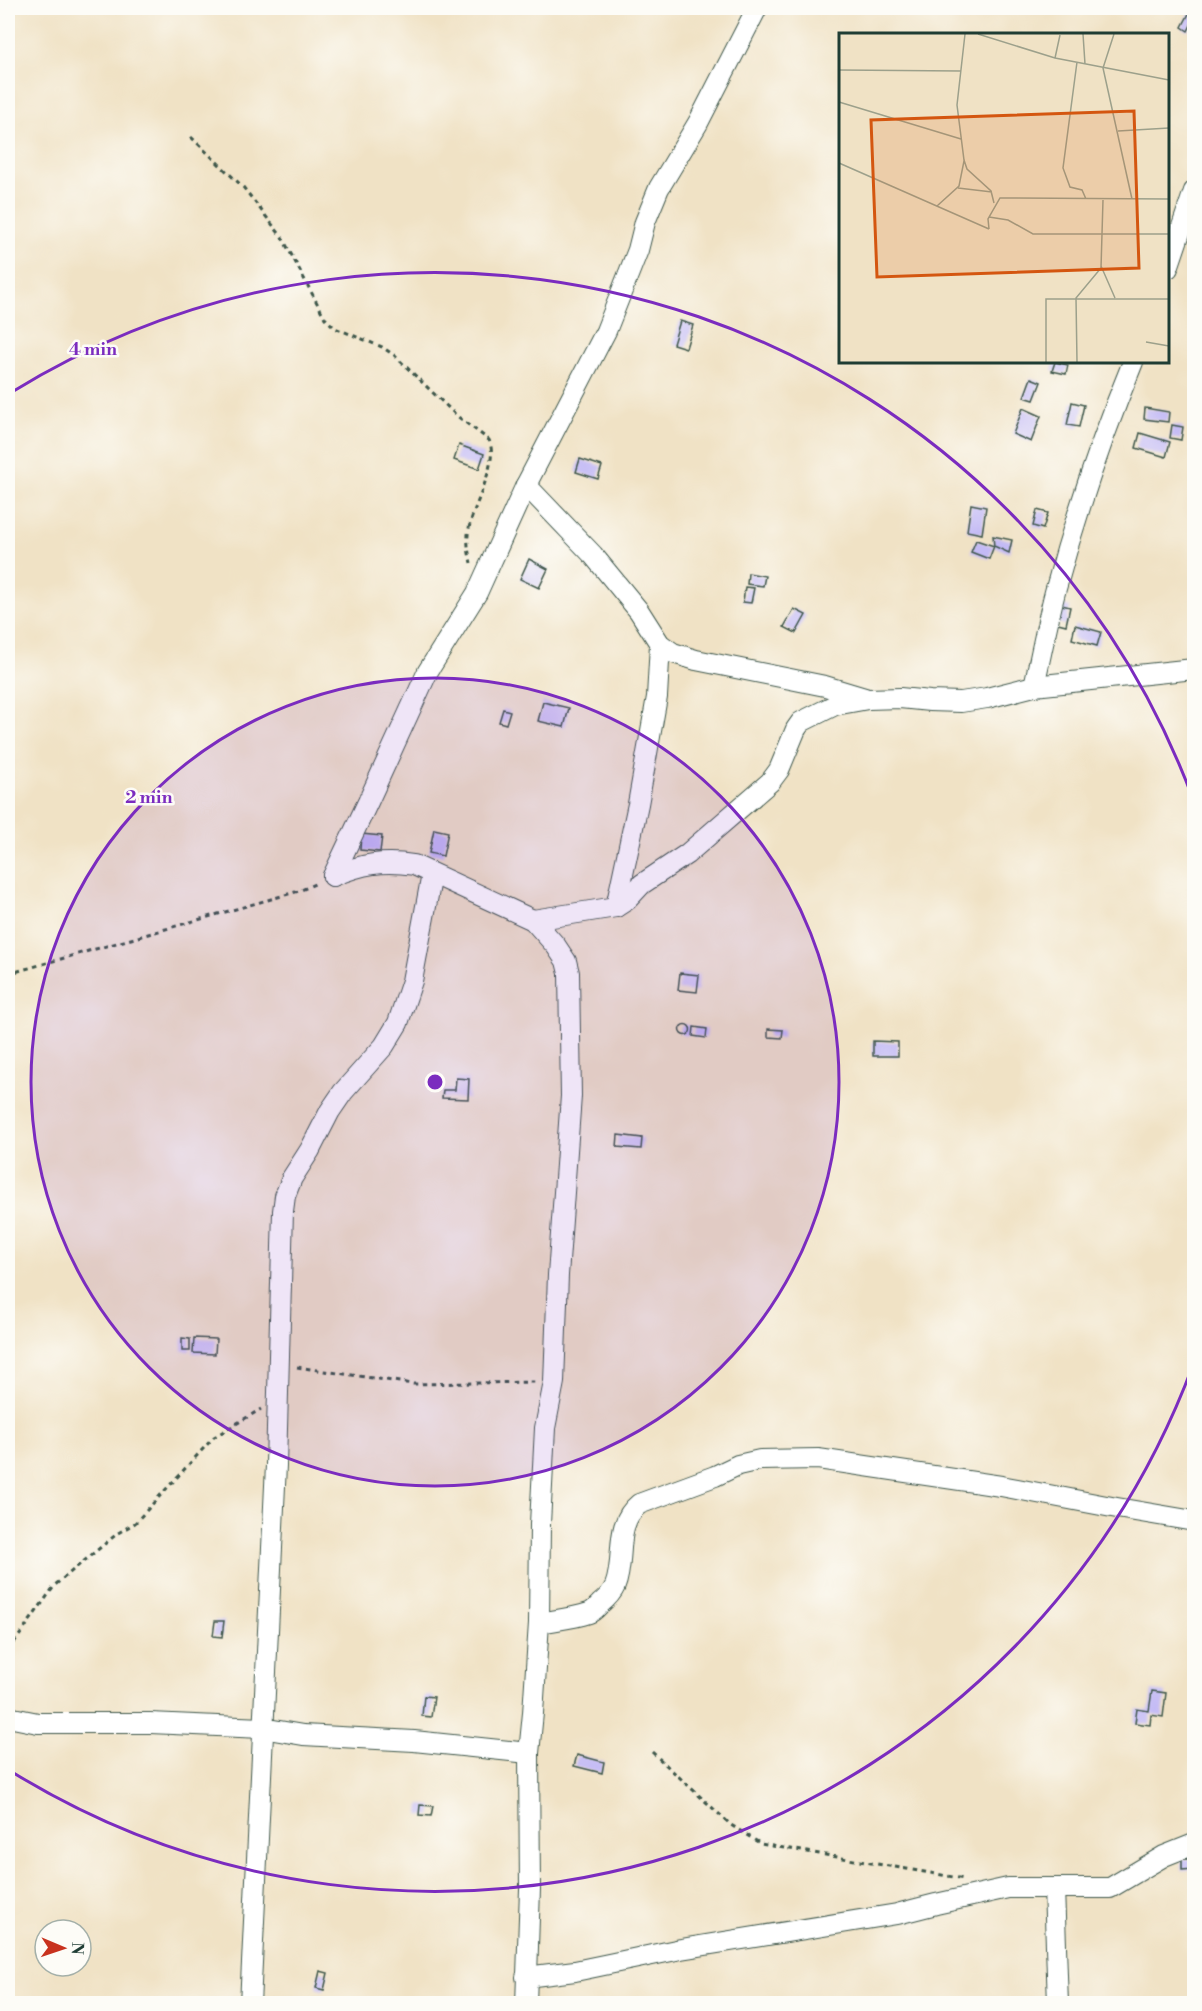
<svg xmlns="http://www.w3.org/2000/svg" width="1202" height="2011" font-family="'Libre Bodoni',serif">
	<rect width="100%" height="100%" fill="#fdfcf7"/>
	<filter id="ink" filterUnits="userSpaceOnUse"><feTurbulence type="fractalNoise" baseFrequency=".0167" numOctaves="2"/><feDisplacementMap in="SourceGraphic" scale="12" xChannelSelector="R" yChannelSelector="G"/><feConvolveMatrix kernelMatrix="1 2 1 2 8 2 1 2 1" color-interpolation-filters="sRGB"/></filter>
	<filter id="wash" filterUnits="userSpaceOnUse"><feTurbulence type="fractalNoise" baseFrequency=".008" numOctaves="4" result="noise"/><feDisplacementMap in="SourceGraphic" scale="24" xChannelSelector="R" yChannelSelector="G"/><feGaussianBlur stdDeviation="1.35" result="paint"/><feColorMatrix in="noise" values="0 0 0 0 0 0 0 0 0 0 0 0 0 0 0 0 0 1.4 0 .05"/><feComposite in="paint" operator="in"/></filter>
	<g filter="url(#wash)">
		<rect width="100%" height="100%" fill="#f0e2c5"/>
		<g id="blocks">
			<g fill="#c3baf5">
				<path d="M1192,8H1194V19L1188,31L1182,27Z"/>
				<path d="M680,321L693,325L686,348L673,344Z"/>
				<path d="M1055,362L1068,365L1066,374L1052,371Z"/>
				<path d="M1031,378L1041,382L1034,400L1024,397Z"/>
				<path d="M1072,402L1084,405L1079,427L1067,425Z"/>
				<path d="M1023,408L1041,416L1031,442L1013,434Z"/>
				<path d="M1145,408L1169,412L1168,422L1144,419Z"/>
				<path d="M1172,425L1183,427L1181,440L1170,438Z"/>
				<path d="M1140,433L1170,442L1166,457L1136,448Z"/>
				<path d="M459,445L484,454L479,469L454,460Z"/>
				<path d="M580,459L602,466L598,479L576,472Z"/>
				<path d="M971,504L986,507L982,534L967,531Z"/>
				<path d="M1037,510L1048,513L1043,529L1033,526Z"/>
				<path d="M993,536L1012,540L1009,553L994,546Z"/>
				<path d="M976,540L994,546L989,559L971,552Z"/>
				<path d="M529,559L548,569L539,588L520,579Z"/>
				<path d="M748,573L765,576L763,586L747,584Z"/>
				<path d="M745,587L754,588L751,603L743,602Z"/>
				<path d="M1058,604L1070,607L1066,625L1054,622Z"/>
				<path d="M794,609L806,615L796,633L784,627Z"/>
				<path d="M1075,625L1101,632L1097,646L1072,639Z"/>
				<path d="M543,702L569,708L564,727L538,721Z"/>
				<path d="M503,709L510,711L506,724L499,722Z"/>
				<path d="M434,829L448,832L443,856L429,853Z"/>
				<path d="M361,834L382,836L380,852L360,850Z"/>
				<path d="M680,973L699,975L697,992L678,990Z"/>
				<circle cx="685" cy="1030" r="5.5"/>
				<path d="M694,1027L707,1029L706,1038L693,1036Z"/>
				<path d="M768,1029L783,1030L782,1038L768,1037Z"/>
				<path d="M873,1041L898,1042V1056H873Z"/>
				<path d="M456,1078L469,1079L468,1099L442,1098L443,1090H455Z"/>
				<path d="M618,1135L642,1138L641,1149L617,1147Z"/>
				<path d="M182,1338L190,1339V1351H182Z"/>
				<path d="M194,1338L216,1339L215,1354L193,1353Z"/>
				<path d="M215,1621H224L222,1637L213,1636Z"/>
				<path d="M1152,1691L1166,1693L1163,1717L1151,1715L1150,1725L1135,1723L1137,1709L1149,1711Z"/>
				<path d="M424,1696L434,1697L431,1717L422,1716Z"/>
				<path d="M577,1755L604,1762L602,1773L574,1766Z"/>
				<path d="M420,1805L433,1806L431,1816L419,1815Z"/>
				<path d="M1182,1859H1194V1869L1182,1870Z"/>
				<path d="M320,1971L328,1973L324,1990L316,1988Z"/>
			</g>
		</g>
	</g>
	<g filter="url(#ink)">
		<use href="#blocks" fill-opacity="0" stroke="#3e564a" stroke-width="1.5"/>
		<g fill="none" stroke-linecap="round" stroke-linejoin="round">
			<g stroke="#3e564a" stroke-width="22">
				<g id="minor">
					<path d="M1168,268L1194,191"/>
					<path d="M526,485L593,555L639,611L660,644L673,653L696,660L825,686L865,698"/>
					<path d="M1034,686C1041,655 1047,623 1055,592C1076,514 1102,437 1133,362"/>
					<path d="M333,876C362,864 383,860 414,865L533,920L556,946L566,961L569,973L571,1096L558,1275L554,1382L545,1428L540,1524L539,1623L533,1713L529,1753L530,1889L526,2004"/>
					<path d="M333,876L368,802L428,671L477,593L526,485L606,331L638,250L645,222L659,188L698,123L757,8"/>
					<path d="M616,907L638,804L657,697L660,644"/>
					<path d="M533,920L616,907L627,900L642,884L687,854L770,782L779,770L796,729L801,722L835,705L868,699L900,698L930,701L961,702L987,698L1034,686L1194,669"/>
					<path d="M539,1623C555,1620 574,1618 589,1613C594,1611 597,1607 600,1604C606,1599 612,1593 615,1586C626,1559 613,1525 639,1504L715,1476L738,1465L760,1460L818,1459L1001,1486L1117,1508L1194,1521"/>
					<path d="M8,1717L38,1723H150L262,1728L303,1735L414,1741L529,1753"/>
					<path d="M1054,1888L1058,2004"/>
					<path d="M526,1977L575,1971L681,1949L897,1914L936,1904L1008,1888H1110L1164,1856L1194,1844"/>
					<path d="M250,2004L276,1465L283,1211L285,1196L292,1178L310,1150L330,1111L343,1092L384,1046L398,1023L412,981L432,874"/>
				</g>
			</g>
			<g stroke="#3e564a" stroke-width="3" stroke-dasharray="4.5 4.5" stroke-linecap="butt">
				<path d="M191,137L243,187L282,237L325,318L335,328L382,347L394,355L457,416L489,440C500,465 470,508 468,535C467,545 469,554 471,563"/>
				<path d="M8,974L299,891L317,883"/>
				<path d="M297,1367L413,1384L537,1382"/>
				<path d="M8,1650L22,1632L55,1585L118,1533L135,1523L214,1437L261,1409"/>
				<path d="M652,1752L731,1825L761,1844L965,1879"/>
			</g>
			<use href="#minor" stroke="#fff" stroke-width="20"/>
		</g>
	</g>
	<circle cx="435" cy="1082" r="404" fill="#7b2cbf" fill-opacity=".12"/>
	<g fill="none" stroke="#7b2cbf" stroke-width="3">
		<circle cx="435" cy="1082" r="404"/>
		<path d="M1193 1365A809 809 0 0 1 12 1772M12 392A809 809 0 0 1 1193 799"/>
	</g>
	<g transform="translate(839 33)">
		<rect width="330" height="330" fill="#f0e2c5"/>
		<path fill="none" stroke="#9ca08b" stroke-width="1.5" d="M126,1L118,72L125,127L128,136L152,158L155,170M139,1L216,25L330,47M244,1L246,31M275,1L264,35L293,166M216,25L221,2M238,29L224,135L231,154L243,157L247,166M0,37L122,38M0,69L122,106M279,98L330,95M0,130L150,196M119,155L153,159M98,173L120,153L125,128M150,184L169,187L194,201H330M150,196L149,186L161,165L330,166M262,233L276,265M307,309L330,313M207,329V266H330M238,329L237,265L262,235L264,167"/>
		<path fill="#d45610" fill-opacity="0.15" stroke="#d45610" stroke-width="3" d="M295,78L300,235L38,244L32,87Z"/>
		<rect width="330" height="330" fill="none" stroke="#1f3d34" stroke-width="3"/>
	</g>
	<circle cx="435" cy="1082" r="9" fill="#7b2cbf" stroke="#fdfcf7" stroke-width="3"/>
	<g font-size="18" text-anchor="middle" font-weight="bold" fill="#7b2cbf" stroke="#fdfcf7" stroke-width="5" stroke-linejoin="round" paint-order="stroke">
		<text x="93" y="355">4 min</text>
		<text x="149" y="803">2 min</text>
	</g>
	<rect width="1202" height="2011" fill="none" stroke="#fdfcf7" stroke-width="30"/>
	<g transform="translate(63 1948) rotate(92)"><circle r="28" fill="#fdfcf7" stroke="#a4b0a9" stroke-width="1.5"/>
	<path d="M0-4.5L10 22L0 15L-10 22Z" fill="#c8321e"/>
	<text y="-9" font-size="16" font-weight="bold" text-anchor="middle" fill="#1f3d34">N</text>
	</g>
</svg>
